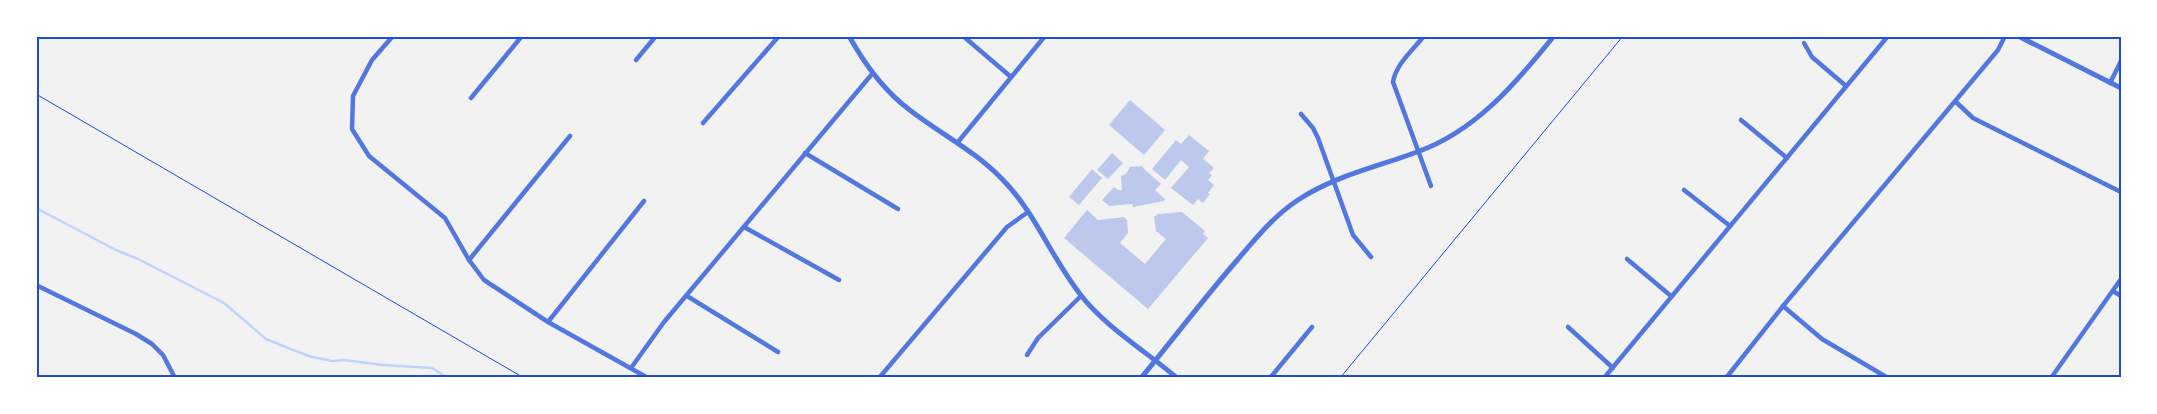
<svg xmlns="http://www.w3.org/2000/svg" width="2157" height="414" font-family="Inter,sans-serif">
	<rect width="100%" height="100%" fill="#f2f2f2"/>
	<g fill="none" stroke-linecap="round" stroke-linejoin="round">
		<path stroke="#bfd3fe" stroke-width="2.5" d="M36,208L116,250L138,259L224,303L266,339L293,350L312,357L332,361L344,360L383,365L432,368L448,378"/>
	</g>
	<g fill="#bdc9ec">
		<path d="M1130,100L1165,130L1144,155L1109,125Z"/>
		<path d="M1189,135L1209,151L1203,159L1214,168L1209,173L1212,175L1208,180L1214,185L1208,193L1210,194L1203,203L1198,199L1193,205L1171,188L1189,167L1181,160L1165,180L1152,169L1176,140L1181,144Z"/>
		<path d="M1112,153L1123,163L1108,179L1097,170Z"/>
		<path d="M1142,166L1143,168L1161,184L1155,190L1165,199L1164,201L1133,207L1132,204L1109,206L1102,200L1114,187L1118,190H1122L1121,176L1126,174L1130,167Z"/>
		<path d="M1092,169L1102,178L1079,205L1069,197Z"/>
		<path d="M1087,210L1098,220L1124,217L1127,220L1128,233L1120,243L1145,264L1166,239L1156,231L1154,217L1158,214L1182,212L1205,231L1203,234L1208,238L1148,309L1064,238Z"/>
	</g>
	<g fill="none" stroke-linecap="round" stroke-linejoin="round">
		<g stroke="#1d4ed8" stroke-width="1">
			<path d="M36,94L524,378"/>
			<path d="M1340,378L1623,36"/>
		</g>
		<g stroke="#5277de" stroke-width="4.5">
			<path d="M393,36L372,60L353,96L352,129L369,156L445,218L469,260L484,280L548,322L648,378"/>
			<path d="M963,36L1011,77"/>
			<path d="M1424,36C1413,50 1396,64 1393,82L1431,186"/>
			<path d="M1804,43L1812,57L1846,86"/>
			<path d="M636,60L656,36"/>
			<path d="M2110,83L2121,61"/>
			<path d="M471,98L522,36"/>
			<path d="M1956,102L1973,118L2121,192"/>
			<path d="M1301,114L1313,128L1318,138L1353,235L1371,257"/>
			<path d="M1741,120L1787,158"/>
			<path d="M703,123L779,36"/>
			<path d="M958,142L1045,36"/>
			<path d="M805,153L898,209"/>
			<path d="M1684,190L1730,226"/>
			<path d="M744,227L839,280"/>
			<path d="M1627,259L1671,296"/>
			<path d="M469,260L570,136"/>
			<path d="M36,285L136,334L152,344L163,355L175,378"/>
			<path d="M2113,291L2121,296"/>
			<path d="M687,296L778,352"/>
			<path d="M1783,306L1822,339L1888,378"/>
			<path d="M548,322L644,201"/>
			<path d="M1568,327L1613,368"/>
			<path d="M1027,355L1038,338L1081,296"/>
			<path d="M631,368L664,322L872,74"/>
			<path d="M879,378L1007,227L1028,212"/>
			<path d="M1270,378L1312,327"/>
			<path d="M1604,378L1888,36"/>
			<path d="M1726,378L1783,306L1998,50L2005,36"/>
			<path d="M2051,378L2121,279"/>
		</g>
		<g stroke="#5277de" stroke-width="5">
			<path d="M849,36C865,65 884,91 911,111C941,134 975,151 1002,179C1035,212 1051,257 1080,294C1104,326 1147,352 1177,378"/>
			<path d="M2018,36L2121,88"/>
			<path d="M1141,378C1174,338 1205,297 1239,258C1257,237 1275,215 1298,200C1334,176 1377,167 1417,152C1476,131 1516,83 1554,36"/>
		</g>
	</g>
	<rect width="2157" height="414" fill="none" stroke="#ffffff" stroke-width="75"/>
	<rect x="38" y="38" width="2082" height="338" fill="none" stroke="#1d4ed8" stroke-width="2"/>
</svg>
